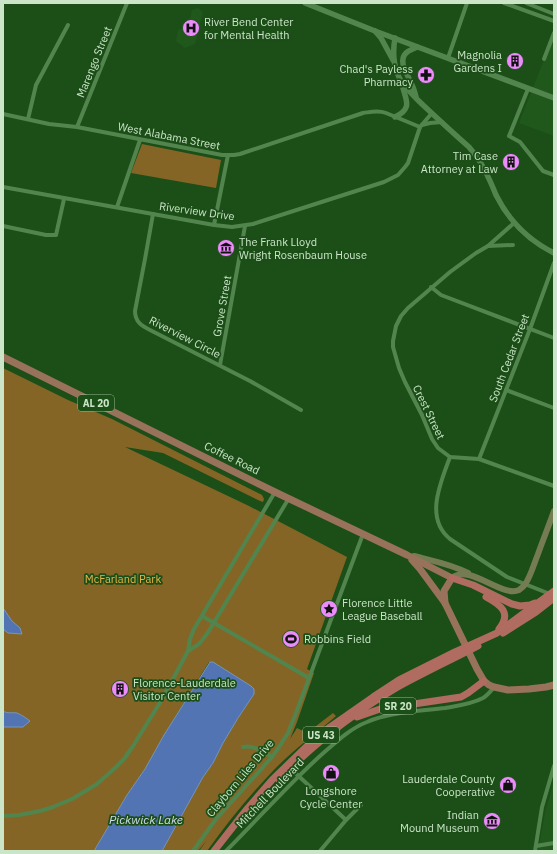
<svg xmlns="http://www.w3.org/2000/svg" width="557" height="854" font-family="'IBM Plex Sans',sans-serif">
	<rect width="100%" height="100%" fill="#1c4e18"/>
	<g fill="#20581c">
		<path d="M198,8L203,12L195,44L185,48L176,41L178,30L189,26V22H188V19H190L192,10Z"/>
		<path d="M554,35V136L519,123Z"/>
		<path d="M554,781V851H538L545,813Z"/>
	</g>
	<g fill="#846526">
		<path d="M142,144L221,160L216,188L131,173Z"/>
		<path d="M3,368L68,400L112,419L262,495L264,499L263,502L260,501L163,453L125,447L249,506L347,557L307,669L314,673L297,722L290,739L297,728L307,733L333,713L336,716C319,731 301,744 284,760C256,787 230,819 207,851H199L207,840L198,851H162L203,777L213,763L223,743L238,718L254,694L209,662L164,735L145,769L127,795L94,851H3Z"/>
	</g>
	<g fill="#5374b3" stroke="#7796b9">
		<path d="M3,608L12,621L20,628L22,634L8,633L3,629Z"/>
		<path d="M210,662H213L251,686L254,689V694L238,718L223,743L213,763L203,777L162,851H94L127,795L145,769L164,735Z"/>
		<path d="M3,711C8,714 12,712 17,713C22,715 26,718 30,721L23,727H3Z"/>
	</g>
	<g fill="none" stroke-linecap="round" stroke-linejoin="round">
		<g stroke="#52854d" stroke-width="4">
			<path d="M504,3L554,21"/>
			<path d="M526,3L554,14"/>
			<path d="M448,58L467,3"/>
			<path d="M544,59L554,33"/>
			<path d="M528,89L509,136L520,142L543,171L554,175"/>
			<path d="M3,114L49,124L77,127L222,155H234L240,154L363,113C371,112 378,110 386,113L420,127"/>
			<path d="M28,119L36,85L68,25"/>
			<path d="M422,125L430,123L442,122"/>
			<path d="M77,127L127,3"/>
			<path d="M3,187L214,225L232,227L253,224L384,182L398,175L405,167L408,163L420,127L432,113"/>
			<path d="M117,207L140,140"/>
			<path d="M153,214L145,259L135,311C135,322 142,326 150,330L250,381L301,410"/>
			<path d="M514,223L488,246L476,253L450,272L408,308L401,316L396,326L393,341V347L399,368L405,382L422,415L432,439L438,448L450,457L479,459L554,486"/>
			<path d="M214,225L228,155"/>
			<path d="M3,226L46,235H56L64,199"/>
			<path d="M488,246L513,245"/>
			<path d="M431,287L441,295L554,338"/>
			<path d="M220,365L245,226"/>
			<path d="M506,390L554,408"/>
			<path d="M450,457C441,482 424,518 450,539L507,577L550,594"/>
			<path d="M479,459L530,329L554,263"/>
			<path d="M202,616L309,678"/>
			<path d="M188,651L199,644L207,634L289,498"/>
			<path d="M243,747C254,745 262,751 272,757"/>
			<path d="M291,769L346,820"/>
			<path d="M3,816L19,815L40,811L53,807L72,799L97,784L116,767L124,759L133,746L161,701L188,651L190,639L194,629L275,492"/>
			<path d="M536,846L554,843"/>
			<path d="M193,851L216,819L272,757L279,747L288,733L296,713L363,534"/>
			<path d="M226,851C258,819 287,786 320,756C335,743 349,729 367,722C389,712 421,711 445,708C457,706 472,704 483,698C488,695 491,691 494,687"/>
			<path d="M320,851L346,820L361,805"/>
			<path d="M535,851L542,807L554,766"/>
		</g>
		<g stroke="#52854d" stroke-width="5.5">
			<path d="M305,3L375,31L554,98"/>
			<path d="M375,31L381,38L393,60"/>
			<path d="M395,38C393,49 393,61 397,72C401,85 413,95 423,105C438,119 453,133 469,147C474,153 479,159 483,167C488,176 492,185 496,195C509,221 528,240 554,253"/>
			<path d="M416,97C415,93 414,89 412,85C409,76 397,62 406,53C409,50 414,49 417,47"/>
			<path d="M395,117C414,108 405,99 402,84"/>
		</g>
		<g stroke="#757c54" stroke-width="6">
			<path d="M414,556C433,561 451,564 468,573"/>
			<path d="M452,578C469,563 502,598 519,590C522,588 524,586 526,583C531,575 534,564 538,554C543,540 549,525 554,511"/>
		</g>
		<g stroke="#99725b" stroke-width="7">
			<path d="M3,357L275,492L407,555L452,578L444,591L445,603"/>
			<path d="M412,560L420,569L445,603L477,669L484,681L489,685L494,687L508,690L529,689L546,687L554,685"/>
		</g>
		<g stroke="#b06c60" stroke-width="7">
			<path d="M452,578L473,585L512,604L520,606L530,605L535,603"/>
			<path d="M486,597C501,605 512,613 499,629"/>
			<path d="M503,633L536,612L554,598"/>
			<path d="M357,717L380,709L461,697L468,693L484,681"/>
			<path d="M279,780C313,744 354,713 396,688C423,673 451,660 478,646"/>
			<path d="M214,851L247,809L272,780L306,747L330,727L373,697L399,680L455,652L497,633L554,591"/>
		</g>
	</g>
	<defs>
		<g id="hospital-disc" transform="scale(0.9)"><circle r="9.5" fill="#ec8cfb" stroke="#1c4e18"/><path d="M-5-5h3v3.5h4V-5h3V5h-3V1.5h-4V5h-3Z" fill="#111"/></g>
		<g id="building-disc" transform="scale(0.9)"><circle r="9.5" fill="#ec8cfb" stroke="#1c4e18"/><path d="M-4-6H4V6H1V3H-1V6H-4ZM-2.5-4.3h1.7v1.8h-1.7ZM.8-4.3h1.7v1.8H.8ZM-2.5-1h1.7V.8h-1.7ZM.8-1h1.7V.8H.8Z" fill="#111"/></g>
		<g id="pharmacy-disc" transform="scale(0.9)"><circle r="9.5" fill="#ec8cfb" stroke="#1c4e18"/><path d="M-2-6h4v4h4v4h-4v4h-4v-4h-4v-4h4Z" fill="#111"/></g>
		<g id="museum-disc" transform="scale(0.9)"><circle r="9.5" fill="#ec8cfb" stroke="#1c4e18"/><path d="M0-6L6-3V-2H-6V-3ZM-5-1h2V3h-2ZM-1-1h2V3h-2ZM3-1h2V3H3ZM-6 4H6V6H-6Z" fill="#111"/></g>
		<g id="sight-disc" transform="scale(0.9)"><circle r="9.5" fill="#ec8cfb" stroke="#1c4e18"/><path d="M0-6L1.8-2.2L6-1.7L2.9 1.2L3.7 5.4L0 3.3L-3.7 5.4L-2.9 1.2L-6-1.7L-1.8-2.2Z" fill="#111"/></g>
		<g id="stadium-disc" transform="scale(0.9)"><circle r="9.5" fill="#ec8cfb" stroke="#1c4e18"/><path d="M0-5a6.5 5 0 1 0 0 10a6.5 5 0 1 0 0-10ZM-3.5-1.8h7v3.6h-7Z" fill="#111"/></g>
		<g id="shop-disc" transform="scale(0.9)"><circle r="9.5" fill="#ec8cfb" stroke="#1c4e18"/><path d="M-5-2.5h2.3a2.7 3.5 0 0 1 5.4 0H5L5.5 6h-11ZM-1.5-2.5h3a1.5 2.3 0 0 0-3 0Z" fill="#111"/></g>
	</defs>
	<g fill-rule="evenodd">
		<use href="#hospital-disc" x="191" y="28"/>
		<use href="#building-disc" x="515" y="61"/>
		<use href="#pharmacy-disc" x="426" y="75"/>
		<use href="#building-disc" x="511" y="162"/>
		<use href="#museum-disc" x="226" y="248"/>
		<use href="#sight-disc" x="329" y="609"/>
		<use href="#stadium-disc" x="291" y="639"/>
		<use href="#building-disc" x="120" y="689"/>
		<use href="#shop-disc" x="331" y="773"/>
		<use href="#shop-disc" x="508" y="785"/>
		<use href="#museum-disc" x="492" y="821"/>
	</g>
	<g text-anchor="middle" stroke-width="3.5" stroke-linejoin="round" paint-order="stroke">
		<g fill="#1c4e18" stroke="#96b892" stroke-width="1">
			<rect x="78" y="395" width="36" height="16" rx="3"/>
			<rect x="380" y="698" width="36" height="16" rx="3"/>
			<rect x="303" y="727" width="36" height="16" rx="3"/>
		</g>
		<g font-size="10" font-weight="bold" fill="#cae5c7">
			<text x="96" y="407">AL 20</text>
			<text x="398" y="710">SR 20</text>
			<text x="321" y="739">US 43</text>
		</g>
		<g font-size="11" fill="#cae5c7" stroke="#1c4e18" text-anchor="start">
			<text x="204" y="26">River Bend Center<tspan x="204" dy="13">for Mental Health</tspan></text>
			<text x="502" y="59" text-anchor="end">Magnolia<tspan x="502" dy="13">Gardens I</tspan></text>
			<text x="413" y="73" text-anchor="end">Chad's Payless<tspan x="413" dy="13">Pharmacy</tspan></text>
			<text x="498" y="160" text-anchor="end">Tim Case<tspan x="498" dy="13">Attorney at Law</tspan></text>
			<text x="239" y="246">The Frank Lloyd<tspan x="239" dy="13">Wright Rosenbaum House</tspan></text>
			<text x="342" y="607">Florence Little<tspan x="342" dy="13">League Baseball</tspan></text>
			<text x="304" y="643">Robbins Field</text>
			<text x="133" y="687">Florence-Lauderdale<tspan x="133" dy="13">Visitor Center</tspan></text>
			<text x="495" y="783" text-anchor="end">Lauderdale County<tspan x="495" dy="13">Cooperative</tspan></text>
			<text x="331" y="795" text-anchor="middle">Longshore<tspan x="331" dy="13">Cycle Center</tspan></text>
			<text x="479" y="819" text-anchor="end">Indian<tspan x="479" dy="13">Mound Museum</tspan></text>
		</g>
		<g font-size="11" fill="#cae5c7" stroke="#1c4e18">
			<text transform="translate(94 62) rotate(-68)" y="4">Marengo Street</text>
			<text transform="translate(169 136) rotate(11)" y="4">West Alabama Street</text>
			<text transform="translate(197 211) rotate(8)" y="4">Riverview Drive</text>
			<text transform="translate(222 306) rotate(-80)" y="4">Grove Street</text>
			<text transform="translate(185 337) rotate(27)" y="4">Riverview Circle</text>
			<text transform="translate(509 358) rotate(-69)" y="4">South Cedar Street</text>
			<text transform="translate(429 412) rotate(64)" y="4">Crest Street</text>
			<text transform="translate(232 458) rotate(26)" y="4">Coffee Road</text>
			<text transform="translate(240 778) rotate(-50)" y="4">Clayborn Liles Drive</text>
			<text transform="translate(270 793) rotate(-46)" y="4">Mitchell Boulevard</text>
		</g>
		<g font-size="11" fill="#e9b54a" stroke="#1c4e18">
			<text x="123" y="583">McFarland Park</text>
		</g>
		<g font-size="12" font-style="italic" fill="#d2dcee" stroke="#1c4e18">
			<text x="146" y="824">Pickwick Lake</text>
		</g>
	</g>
	<rect width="557" height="854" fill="none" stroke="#cae5c7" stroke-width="8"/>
</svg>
